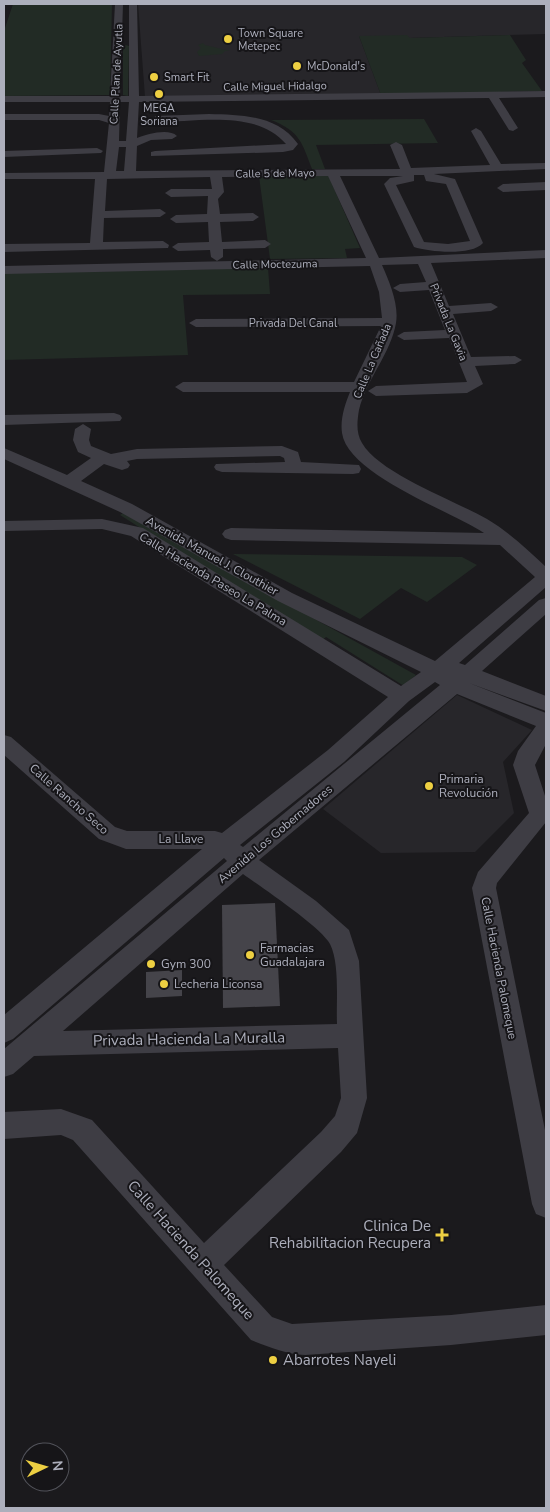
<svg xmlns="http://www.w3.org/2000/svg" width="550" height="1512" font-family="'Nunito Sans',sans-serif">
	<rect width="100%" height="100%" fill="#1b1a1d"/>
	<g fill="#27262a">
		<path d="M138,4H546V34L409,38L359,36L381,95L145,97Z"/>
		<path d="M457,695L532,730L503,762L514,813L475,852L381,853L323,809Z"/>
	</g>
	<g fill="#222b25">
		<path d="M13,4H112L110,95L4,96V31Z"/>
		<path d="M407,35L410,38L510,35L526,60L522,63L542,91L381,95L359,36Z"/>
		<path d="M203,43L205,45L230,51H225L222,54L199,56L197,52L201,48L198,45Z"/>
		<path d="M126,45L129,46L128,96L123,95V46Z"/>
		<path d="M424,119L438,143L316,145L325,169H312C302,143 300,131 271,120Z"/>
		<path d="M328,175L360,248L345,249L347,258L270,259L259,176Z"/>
		<path d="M268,268L270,294L183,295L188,355L4,360V273Z"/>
		<path d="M123,513L416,675L404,686L326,637L320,642L120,515Z"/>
		<path d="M233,554L462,557L477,565L427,602L401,588L360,619Z"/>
	</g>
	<g fill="#45444a">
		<path d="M275,903L280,1006L223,1008L222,905Z"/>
		<path d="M182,970V996L146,998V972Z"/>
	</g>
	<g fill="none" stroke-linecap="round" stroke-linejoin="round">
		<g fill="#3e3d44" fill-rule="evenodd">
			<path d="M115,4H123L120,96H129V4H137L139,96L546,91V97L499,98L518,128L513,131L509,130L489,98L139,102L137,138C147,134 169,128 177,136L172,139L151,140L137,146L136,171L400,169L390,145L396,142L402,145L411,168L490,165L471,131L476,128L481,131L501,164L546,163V169L434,174L455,179L483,243C472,256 429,252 414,247L384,184L390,178L403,176H340L379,258L546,250V258L431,263L449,306L491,303L498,307L491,311L453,314L471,357L515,356L522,360L515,364L475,366L483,384L467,393L376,396L368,391L376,386L467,382L449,338L404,340L397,336L404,332L445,330L429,290L400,292L393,288L400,284L426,282L418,264L382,265C390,283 399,305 396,323C391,353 366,380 359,410C357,422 356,433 362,443C380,474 456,501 487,519C509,532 528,550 546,567V587L459,663L465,665L539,600L546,598V614L482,671L546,696V711L469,683L546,713V744L535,765L546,799V822L497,883L496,888L546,1135V1218L536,1214L532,1204L472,888L478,872L529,813L513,765L518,751L536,726L457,694L259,860L316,901L349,930L359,961L367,1098L357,1133L341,1152L224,1265L272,1317L292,1324L451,1315L546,1305V1335L451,1345L305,1355C286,1354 269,1347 251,1340L73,1140L61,1135L4,1139V1112L61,1109L92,1120L204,1243L321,1132L335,1116L341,1098L338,1048L34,1056L13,1074L4,1077V1049L227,861L224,858L13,1039L4,1043V1015L202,849H126L99,839L4,755V735L11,737L115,827L127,831H215L222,833L328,750L388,697L131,536L102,529L4,531V521L102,519L143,528L401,686L421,672L278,601L120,512L4,459V448L67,475L91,458L78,452L73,440L75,429L83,424L91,429L89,440L91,446L111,454L137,449L282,446L298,452L301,462L359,465L361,469L359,473L353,474L222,472L216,470L214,467L216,464L285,462L284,458L280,456L137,459L127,461L130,465L128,468L122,470L104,464L81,481L132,504L292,593L435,661L535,577L500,545L231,540L225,538L222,534L225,530L231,528L484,533C451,511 348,475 342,433C340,419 345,404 350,392H183L175,387L183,382H354L381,326L196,327L189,323L196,319L382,318L379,292L370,266L4,274V266L366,258L328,176L222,177L224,192L218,199L220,214L253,213L259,217L253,221L220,222L222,242L265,240L271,244L265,248L223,249V257L217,261L211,257L210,250L178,251L172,247L178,243L209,242L208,222L176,223L170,219L176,215L207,214L208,196L171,197L165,193L171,189H212L210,177L107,179L105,211L160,209L166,213L160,217L104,218L103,242L163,241L169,245L168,248L4,252V244L90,243L95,179H4V173L104,172L109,123L99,120H4V114H99L109,116L110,102H4V96H110ZM120,102H129L126,141H119ZM119,147H126L124,171H116ZM414,175H424L426,181L446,184L470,241L448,244L424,242L396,185L414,181ZM435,682L440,685L243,847L240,845L344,762L409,701ZM243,874C261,887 321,927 330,944C340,964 336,1002 337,1024L63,1031Z"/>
			<path d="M209,114C242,115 277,115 298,144L293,150L283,152L151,156V152L155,151L286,144C256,109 197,122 156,122L151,119L156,116Z"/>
			<path d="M97,148L103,151L101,153L4,157V151Z"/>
			<path d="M546,182V190L503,192L497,188L503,184Z"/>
			<path d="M114,413L120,415L122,418L120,421L4,425V415Z"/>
		</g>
	</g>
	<g fill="#edcf42" stroke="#161518" stroke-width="2">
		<circle cx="228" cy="39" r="5"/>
		<circle cx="297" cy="66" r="5"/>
		<circle cx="154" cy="77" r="5"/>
		<circle cx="159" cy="94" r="5"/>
		<circle cx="429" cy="786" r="5"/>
		<circle cx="250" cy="955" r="5"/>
		<circle cx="151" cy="964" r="5"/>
		<circle cx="164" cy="984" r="5"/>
		<path d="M439.5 1227.5h5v5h5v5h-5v5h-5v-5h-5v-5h5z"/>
		<circle cx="273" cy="1360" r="5"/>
	</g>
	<g text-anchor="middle" stroke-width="4" stroke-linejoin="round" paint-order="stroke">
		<g font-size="11" fill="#adafbc" stroke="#161518" text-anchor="start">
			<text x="238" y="37">Town Square<tspan x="238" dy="13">Metepec</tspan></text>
			<text x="307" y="70">McDonald's</text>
			<text x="164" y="81">Smart Fit</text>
			<text x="159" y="112" text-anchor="middle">MEGA<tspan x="159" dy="13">Soriana</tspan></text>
		</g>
		<g font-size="11" fill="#adafbc" stroke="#161518">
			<text transform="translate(116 74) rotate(-87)" y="4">Calle Plan de Ayutla</text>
			<text transform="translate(275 86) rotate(-1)" y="4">Calle Miguel Hidalgo</text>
			<text transform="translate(275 173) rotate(-1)" y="4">Calle 5 de Mayo</text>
			<text transform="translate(275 264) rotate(-1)" y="4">Calle Moctezuma</text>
			<text transform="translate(449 322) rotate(68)" y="4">Privada La Gavia</text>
			<text x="293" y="327">Privada Del Canal</text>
			<text transform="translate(372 361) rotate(-67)" y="4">Calle La Cañada</text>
		</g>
		<g font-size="12" fill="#adafbc" stroke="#161518">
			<text transform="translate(212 556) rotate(29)" y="4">Avenida Manuel J. Clouthier</text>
			<text transform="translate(213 579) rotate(31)" y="4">Calle Hacienda Paseo La Palma</text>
			<text transform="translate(69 799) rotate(41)" y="4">Calle Rancho Seco</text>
			<text transform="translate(275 834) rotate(-40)" y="4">Avenida Los Gobernadores</text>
			<text x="181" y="843">La Llave</text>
			<text transform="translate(499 968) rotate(79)" y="4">Calle Hacienda Palomeque</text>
		</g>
		<g font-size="12" fill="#adafbc" stroke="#161518" text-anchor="start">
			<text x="439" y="783">Primaria<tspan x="439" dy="14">Revolución</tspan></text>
			<text x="260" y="952">Farmacias<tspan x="260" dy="14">Guadalajara</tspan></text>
			<text x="161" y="968">Gym 300</text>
			<text x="174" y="988">Lecheria Liconsa</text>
		</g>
		<g font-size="15" fill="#adafbc" stroke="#161518">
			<text transform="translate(189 1039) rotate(-1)" y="5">Privada Hacienda La Muralla</text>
			<text transform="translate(191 1250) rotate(48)" y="5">Calle Hacienda Palomeque</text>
		</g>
		<g font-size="15" fill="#adafbc" stroke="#161518" text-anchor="end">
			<text x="431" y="1231">Clinica De<tspan x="431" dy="17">Rehabilitacion Recupera</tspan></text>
			<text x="283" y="1365" text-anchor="start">Abarrotes Nayeli</text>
		</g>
	</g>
	<rect width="550" height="1512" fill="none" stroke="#adafbc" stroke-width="10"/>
	<g transform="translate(45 1467) rotate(85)"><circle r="24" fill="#161518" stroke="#52535a"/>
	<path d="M0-4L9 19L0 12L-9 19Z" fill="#edcf42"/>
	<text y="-8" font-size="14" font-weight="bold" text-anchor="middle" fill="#adafbc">N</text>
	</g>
</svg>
